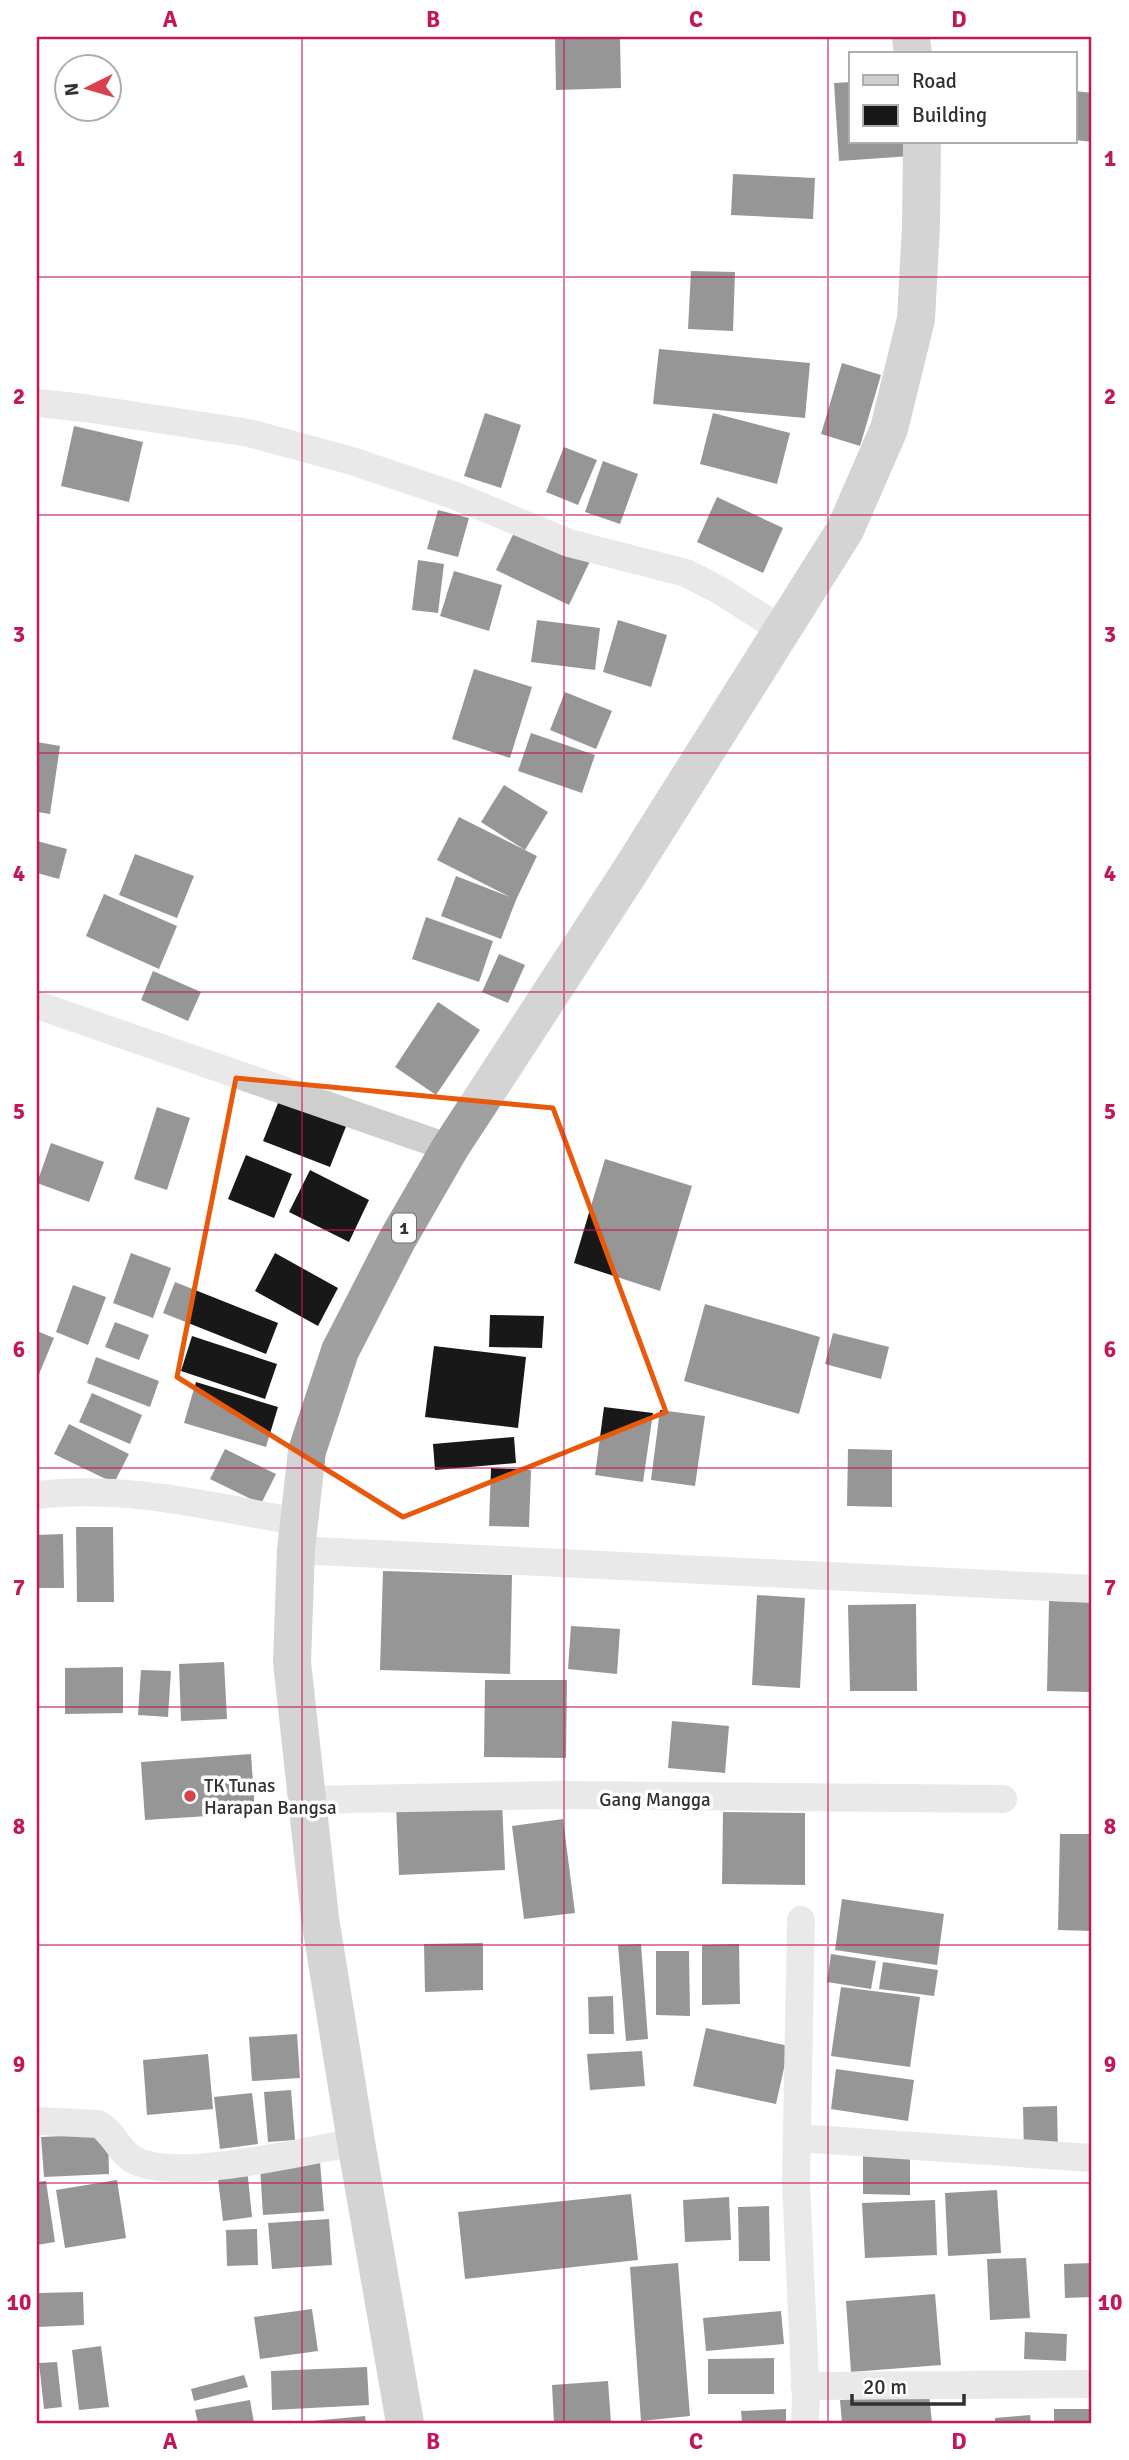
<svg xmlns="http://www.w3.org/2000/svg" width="1129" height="2460" font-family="Signika,sans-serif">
	<rect width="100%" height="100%" fill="#fff"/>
	<g fill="#181818">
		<path d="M555,37H620L621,88L556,90Z"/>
		<path d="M851,82V142H910L911,156L839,161L834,83Z"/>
		<path d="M1075,91L1092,93V142L1075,140Z"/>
		<path d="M733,174L815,178L813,219L731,215Z"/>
		<path d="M691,271L735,272L733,331L688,329Z"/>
		<path d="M659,349L810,363L805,418L653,404Z"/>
		<path d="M842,363L881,375L860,446L821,434Z"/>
		<path d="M485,413L521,425L501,488L464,476Z"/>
		<path d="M713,413L790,433L777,484L700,464Z"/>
		<path d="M74,426L143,442L129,502L61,486Z"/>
		<path d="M564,447L597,460L578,505L546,492Z"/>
		<path d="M603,461L638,474L620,524L585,512Z"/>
		<path d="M717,497L783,528L763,573L697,542Z"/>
		<path d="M438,510L469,518L458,557L427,549Z"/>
		<path d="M518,524L591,559L569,605L496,570Z"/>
		<path d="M418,560L444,564L438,613L412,610Z"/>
		<path d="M454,571L502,585L489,631L440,616Z"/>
		<path d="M537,620L600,628L595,670L531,662Z"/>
		<path d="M618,620L667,635L651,687L603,672Z"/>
		<path d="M474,669L532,687L510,758L452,739Z"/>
		<path d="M565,692L612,711L596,749L550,730Z"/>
		<path d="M531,733L595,755L582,793L518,771Z"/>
		<path d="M37,742L60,746L50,814L37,812Z"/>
		<path d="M504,785L548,812L525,850L481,822Z"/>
		<path d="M459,817L537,856L516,900L501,939L441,916L456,876L510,897L437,860Z"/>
		<path d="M37,841L67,849L59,879L37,873Z"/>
		<path d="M135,854L194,876L177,918L119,895Z"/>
		<path d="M104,894L177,926L159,969L86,936Z"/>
		<path d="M426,917L493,941L479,982L412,959Z"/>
		<path d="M499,954L525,965L508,1003L482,992Z"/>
		<path d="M153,971L201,992L188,1021L141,1000Z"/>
		<path d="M438,1002L480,1030L436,1095L395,1067Z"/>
		<path d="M280,1098L347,1124L330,1167L263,1141Z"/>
		<path d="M157,1107L190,1118L167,1190L134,1179Z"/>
		<path d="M51,1143L104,1162L89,1202L37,1183Z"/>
		<path d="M246,1155L292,1174L274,1218L228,1199Z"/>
		<path d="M605,1159L692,1186L660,1291L574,1263Z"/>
		<path d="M310,1170L369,1200L349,1242L289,1212Z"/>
		<path d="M131,1253L171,1268L153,1318L113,1303Z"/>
		<path d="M275,1253L338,1288L318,1326L255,1291Z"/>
		<path d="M175,1282L278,1323L266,1354L163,1313Z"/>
		<path d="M73,1285L106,1297L88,1345L56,1332Z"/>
		<path d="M705,1304L820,1337L799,1414L684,1381Z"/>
		<path d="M490,1315L544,1316L542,1348L489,1347Z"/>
		<path d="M115,1322L149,1335L139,1360L105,1347Z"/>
		<path d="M37,1331L54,1338L37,1379Z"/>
		<path d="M833,1333L889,1347L881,1379L825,1364Z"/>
		<path d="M192,1336L277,1364L265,1399L181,1371Z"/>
		<path d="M434,1346L526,1357L518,1428L425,1417Z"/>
		<path d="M96,1357L159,1381L150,1407L87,1383Z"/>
		<path d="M196,1382L278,1407L266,1447L184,1423Z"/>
		<path d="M92,1393L142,1415L130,1444L79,1422Z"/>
		<path d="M604,1407L653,1413L643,1482L595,1475Z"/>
		<path d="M660,1410L705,1416L695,1486L651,1480Z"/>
		<path d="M69,1424L129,1454L114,1483L54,1454Z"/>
		<path d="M514,1437L516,1463L435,1470L433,1444Z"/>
		<path d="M225,1449L276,1474L261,1504L210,1479Z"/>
		<path d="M848,1449L892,1450V1507L847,1506Z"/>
		<path d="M491,1468L531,1470L529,1527L489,1526Z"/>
		<path d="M76,1527H113L114,1602H77Z"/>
		<path d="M63,1534L64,1588H37V1535Z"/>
		<path d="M383,1571L512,1575L510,1674L380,1670Z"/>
		<path d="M757,1595L805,1598L800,1688L752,1685Z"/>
		<path d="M1049,1601L1091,1602L1089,1692L1047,1691Z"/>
		<path d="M916,1604L917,1691H850L848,1605Z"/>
		<path d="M571,1626L620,1629L617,1674L568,1669Z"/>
		<path d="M224,1662L227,1719L181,1721L179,1664Z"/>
		<path d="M123,1667V1713L65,1714V1668Z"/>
		<path d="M141,1670L171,1671L168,1717L138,1715Z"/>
		<path d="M485,1680H567L566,1758L484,1757Z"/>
		<path d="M672,1721L729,1726L725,1773L668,1768Z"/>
		<path d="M251,1754L255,1813L145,1820L141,1762Z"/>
		<path d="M502,1801L505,1870L399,1875L396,1805Z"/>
		<path d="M723,1812L805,1813V1885L722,1884Z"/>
		<path d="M563,1819L575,1913L524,1919L512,1826Z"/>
		<path d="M1060,1834H1092V1931L1058,1930Z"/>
		<path d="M842,1899L944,1914L937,1965L835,1950Z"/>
		<path d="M483,1943V1990L425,1992L424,1944Z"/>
		<path d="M641,1944L648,2039L626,2041L618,1945Z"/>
		<path d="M739,1944L740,2004L702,2005V1945Z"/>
		<path d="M656,1951H689L690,2016L656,2015Z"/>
		<path d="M831,1954L876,1961L871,1989L827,1982Z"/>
		<path d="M883,1962L938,1970L934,1996L879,1989Z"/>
		<path d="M841,1987L920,1997L910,2067L831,2056Z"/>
		<path d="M613,1996L614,2034H589L588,1997Z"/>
		<path d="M706,2028L789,2046L776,2104L693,2086Z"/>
		<path d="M297,2034L300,2078L252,2081L249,2037Z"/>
		<path d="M642,2051L645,2086L590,2090L587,2054Z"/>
		<path d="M208,2054L213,2109L147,2115L143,2060Z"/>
		<path d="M836,2069L914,2080L908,2121L831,2109Z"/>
		<path d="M291,2090L295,2140L268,2142L264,2092Z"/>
		<path d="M252,2093L258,2144L220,2149L214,2097Z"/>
		<path d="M1057,2106L1058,2151L1024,2152L1023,2107Z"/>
		<path d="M108,2134L109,2174L44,2177L41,2137Z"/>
		<path d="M863,2150H910V2195L863,2194Z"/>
		<path d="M320,2162L324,2211L263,2215L260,2167Z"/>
		<path d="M247,2168L252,2217L223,2221L217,2171Z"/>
		<path d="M117,2180L126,2238L65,2248L56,2190Z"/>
		<path d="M46,2181L55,2242L37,2245V2182Z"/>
		<path d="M997,2190L1001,2253L948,2256L945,2193Z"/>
		<path d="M631,2194L638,2260L465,2279L458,2212Z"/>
		<path d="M729,2197L731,2240L685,2242L683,2200Z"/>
		<path d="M935,2200L937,2255L865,2258L862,2203Z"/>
		<path d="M769,2206L770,2261H739L738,2207Z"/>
		<path d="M329,2219L332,2265L272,2269L268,2223Z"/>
		<path d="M257,2229L258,2265L227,2266L226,2230Z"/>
		<path d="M1026,2258L1030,2318L990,2320L987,2259Z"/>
		<path d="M678,2263L690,2416L641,2421L630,2267Z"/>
		<path d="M1092,2263V2297L1065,2298L1064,2264Z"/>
		<path d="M83,2292L84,2325L37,2327V2293Z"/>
		<path d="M935,2294L941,2365L851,2372L846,2301Z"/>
		<path d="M312,2309L318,2351L260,2359L254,2317Z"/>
		<path d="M781,2311L784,2344L706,2351L703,2318Z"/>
		<path d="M1025,2332L1067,2334L1066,2361L1024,2359Z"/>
		<path d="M101,2346L109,2407L79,2410L72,2350Z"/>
		<path d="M774,2358V2394H708V2359Z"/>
		<path d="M57,2362L62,2407L44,2409L39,2363Z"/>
		<path d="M367,2367L369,2405L272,2410L271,2371Z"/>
		<path d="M244,2375L248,2387L194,2401L191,2389Z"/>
		<path d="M608,2381L611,2423H554L552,2385Z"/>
		<path d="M929,2393L932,2423H842L840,2400Z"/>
		<path d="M250,2400L254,2423H198L195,2410Z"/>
		<path d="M786,2409V2423H742L741,2411Z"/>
		<rect x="1054" y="2409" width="38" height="14"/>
		<path d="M1030,2415L1031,2423H995V2418Z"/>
		<path d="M365,2416L366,2423H312V2421Z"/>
	</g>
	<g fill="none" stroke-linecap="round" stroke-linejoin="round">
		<g stroke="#cecece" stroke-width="28">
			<path d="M37,403L85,408L249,433L352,461L456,496L569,543L686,573L719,590L782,630"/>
			<path d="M37,1005L450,1148"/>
			<path d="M37,1495C126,1484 212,1507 300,1522"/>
			<path d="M296,1550L1092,1589"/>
			<path d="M307,1800L559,1795L1003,1799"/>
			<path d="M801,1920L796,2183L806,2399L805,2423"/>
			<path d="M37,2121L98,2124C114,2132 119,2153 136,2161C181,2182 305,2151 356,2142"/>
			<path d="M797,2138L1092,2158"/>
			<path d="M805,2386L1092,2384"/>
		</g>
		<g stroke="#a0a0a0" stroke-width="38">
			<path d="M911,37L913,54"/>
			<path d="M405,2423L356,2142L320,1918L292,1662L296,1550L307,1451L340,1351L397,1240L450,1148L629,873L845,530L889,429L916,319L921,226L922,142"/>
		</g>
	</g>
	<path d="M0 0H1129V2460H0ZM236,1078L553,1108L666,1412L403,1517L177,1377Z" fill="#fff" fill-opacity=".55" fill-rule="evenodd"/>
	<path fill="none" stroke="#e8590c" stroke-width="5" stroke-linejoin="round" d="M236,1078L553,1108L666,1412L403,1517L177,1377Z"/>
	<path fill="none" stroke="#c2185b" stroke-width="2" stroke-opacity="0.55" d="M302,37V2423M564,37V2423M828,37V2423M37,277H1092M37,515H1092M37,753H1092M37,992H1092M37,1230H1092M37,1468H1092M37,1707H1092M37,1945H1092M37,2183H1092"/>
	<circle fill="#db404d" stroke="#fff" stroke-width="2.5" cx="190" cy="1796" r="7"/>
	<g text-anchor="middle" stroke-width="7" stroke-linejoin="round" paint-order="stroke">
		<rect fill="#fff" stroke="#6f6f6f" stroke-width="2" x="392" y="1213.5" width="24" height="29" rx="5"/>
		<g font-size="18" font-weight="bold" fill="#313131">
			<text x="404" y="1234">1</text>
		</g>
		<g font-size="19" fill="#313131" stroke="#fff" text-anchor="start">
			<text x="204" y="1792">TK Tunas<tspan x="204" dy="22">Harapan Bangsa</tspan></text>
		</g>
		<g font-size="19" fill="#313131" stroke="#fff">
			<text x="655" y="1806">Gang Mangga</text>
		</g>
	</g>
	<rect width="1129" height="2460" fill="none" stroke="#ffffff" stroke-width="77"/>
	<rect x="849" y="52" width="228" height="91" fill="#ffffff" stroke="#adadad" stroke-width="2"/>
	<rect x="863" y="75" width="35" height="10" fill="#cecece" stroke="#adadad" stroke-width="2"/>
	<text x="912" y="88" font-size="21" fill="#313131">Road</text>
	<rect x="863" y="105" width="35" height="21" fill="#181818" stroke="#adadad" stroke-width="2"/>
	<text x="912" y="122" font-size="21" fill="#313131">Building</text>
	<g transform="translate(88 88) rotate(265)"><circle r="33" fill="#ffffff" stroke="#adadad" stroke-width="2"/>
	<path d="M0-5L12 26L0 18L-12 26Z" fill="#db404d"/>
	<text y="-10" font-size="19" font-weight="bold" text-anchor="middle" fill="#313131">N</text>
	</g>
	<path d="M852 2394v10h112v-10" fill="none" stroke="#313131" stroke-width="3.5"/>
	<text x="863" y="2394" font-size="21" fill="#313131" stroke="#ffffff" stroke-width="5" paint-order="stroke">20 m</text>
	<rect x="38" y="38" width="1052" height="2384" fill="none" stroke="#c2185b" stroke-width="2.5"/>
	<g font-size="23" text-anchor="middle" font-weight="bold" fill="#c2185b">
		<text x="170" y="27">A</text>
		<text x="433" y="27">B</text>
		<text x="696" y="27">C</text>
		<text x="959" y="27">D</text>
		<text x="19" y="166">1</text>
		<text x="1110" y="166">1</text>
		<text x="19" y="404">2</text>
		<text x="1110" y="404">2</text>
		<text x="19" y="642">3</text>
		<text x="1110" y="642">3</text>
		<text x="19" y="881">4</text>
		<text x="1110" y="881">4</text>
		<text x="19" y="1119">5</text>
		<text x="1110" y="1119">5</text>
		<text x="19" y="1357">6</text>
		<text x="1110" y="1357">6</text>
		<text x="19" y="1595">7</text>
		<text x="1110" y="1595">7</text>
		<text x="19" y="1834">8</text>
		<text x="1110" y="1834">8</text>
		<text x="19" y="2072">9</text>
		<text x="1110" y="2072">9</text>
		<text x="19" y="2310">10</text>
		<text x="1110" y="2310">10</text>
		<text x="170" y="2449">A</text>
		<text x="433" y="2449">B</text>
		<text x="696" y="2449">C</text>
		<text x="959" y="2449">D</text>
	</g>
</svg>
